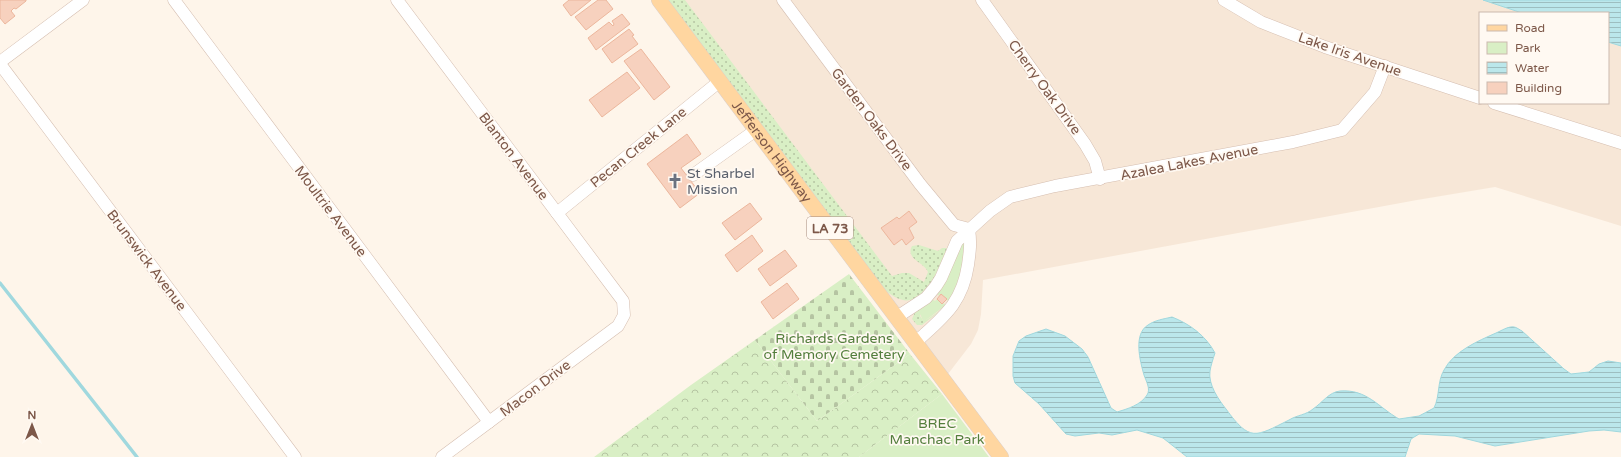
<svg xmlns="http://www.w3.org/2000/svg" width="1621" height="457" font-family="'Varela Round',sans-serif">
	<defs>
		<pattern id="grass-dots" width="8" height="8" patternUnits="userSpaceOnUse"><rect width="8" height="8" fill="#d9efc5"/><path d="M2 2h.1M6 6h.1" fill="none" stroke="#b5c4a2" stroke-width="1.8" stroke-linecap="round"/></pattern>
		<pattern id="forest-crowns" width="20" height="18" patternUnits="userSpaceOnUse"><rect width="20" height="18" fill="#d9efc5"/><path d="M2 6a3 3 0 1 1 6 0M12 15a3 3 0 1 1 6 0" fill="none" stroke="#b5c4a2"/></pattern>
		<pattern id="cemetery-stones" width="16" height="16" patternUnits="userSpaceOnUse"><rect width="16" height="16" fill="#d9efc5"/><path d="M2 7V4a2 2 0 0 1 4 0v3zM10 15v-3a2 2 0 0 1 4 0v3z" fill="#b5c4a2"/></pattern>
		<pattern id="water-rules" width="6" height="5" patternUnits="userSpaceOnUse"><rect width="6" height="5" fill="#bbe7eb"/><path d="M0 2.5h6" fill="none" stroke="#9dbec0"/></pattern>
	</defs>
	<rect width="100%" height="100%" fill="#fef5ea"/>
	<path fill="#f7e7d7" fill-rule="evenodd" d="M668,0H1621V226L1495,187L1417,200L983,280L981,314L978,330L971,344L948,374ZM1480,13H1608V103H1480Z"/>
	<g fill="url(#grass-dots)">
		<path d="M667,0H685L892,276L902,273H909L924,282L928,272C924,262 905,259 912,246L919,245L938,251L942,248H947C935,278 918,324 881,286Z"/>
		<path d="M926,304L920,316L923,320H926L944,308L922,325H917L912,319L915,312Z"/>
	</g>
	<path fill="url(#forest-crowns)" d="M755,340L817,421L910,354L942,394L859,457H594L691,385Z"/>
	<path fill="url(#cemetery-stones)" d="M849,274L910,354L817,421L755,340Z"/>
	<g fill="#d9efc5">
		<path d="M962,240L967,242L963,255L961,277L949,302L941,294L939,296L937,294Z"/>
		<path d="M932,299L935,301L937,299L942,304L943,303L946,305L926,320H923C917,311 925,305 932,299Z"/>
		<path d="M942,394L989,457H859Z"/>
	</g>
	<g fill="url(#water-rules)" stroke="#a0d8de">
		<path d="M1483,0H1621V46L1608,42V13H1522Z"/>
		<path d="M1172,317C1190,324 1206,336 1215,353C1213,359 1211,365 1210,371C1208,384 1218,399 1226,409C1250,442 1255,437 1289,420C1297,415 1306,415 1313,409C1322,403 1329,392 1340,391C1367,389 1378,407 1399,419L1419,416L1434,408C1440,396 1437,382 1444,370C1454,351 1478,341 1496,333C1501,331 1508,326 1514,327C1516,327 1520,330 1522,331L1564,369L1571,374L1589,372L1599,364L1608,361L1621,363V432L1604,430L1589,431L1495,446L1455,436L1419,434L1411,439L1405,457H1187L1163,438L1137,430L1112,435L1099,433L1075,436L1066,434L1039,404L1015,383L1013,376V356L1019,341L1026,336L1046,329L1065,336L1082,349L1088,357L1111,408L1117,412C1127,409 1141,405 1147,395C1151,389 1146,381 1144,375C1140,361 1133,334 1148,325C1155,320 1164,319 1172,317Z"/>
	</g>
	<g fill="none" stroke-linecap="round" stroke-linejoin="round">
		<path stroke="#a0d8de" stroke-width="3.5" d="M0,283L137,457"/>
	</g>
	<g fill="#f7d1be" stroke="#ecb69c">
		<path d="M0,0H26V1L16,9L14,8L11,11L15,16L5,24L0,18Z"/>
		<path d="M569,0H591L571,16L563,5Z"/>
		<path d="M598,0H606L613,9L586,30L575,17Z"/>
		<path d="M622,14L630,24L596,50L588,38L609,22L613,26L614,24L612,21Z"/>
		<path d="M629,29L634,35L632,36L638,44L612,63L602,49Z"/>
		<path d="M641,49L670,87L654,100L624,61Z"/>
		<path d="M627,72L640,88L602,117L589,100Z"/>
		<path d="M687,134L701,154L681,168L700,193L680,208L647,164Z"/>
		<path d="M750,203L762,219L735,240L722,223Z"/>
		<path d="M909,211L917,222L909,228L914,238L906,245L902,239L894,245L881,228L897,217L899,219Z"/>
		<path d="M752,235L763,251L737,272L725,255Z"/>
		<path d="M785,250L797,266L770,286L758,269Z"/>
		<path d="M787,283L799,299L773,319L761,302Z"/>
		<path d="M941,294L947,299L942,304L937,299Z"/>
	</g>
	<g fill="none" stroke-linecap="round" stroke-linejoin="round">
		<g stroke="#d5beb0" stroke-width="13">
			<g id="minor">
				<path d="M174,0L489,422"/>
				<path d="M397,0L623,301L624,315L618,326L442,457"/>
				<path d="M783,0L920,184L954,225L969,229"/>
				<path d="M982,0L1085,144L1095,161L1100,179"/>
				<path d="M1224,0L1261,22L1325,47L1480,98"/>
				<path d="M0,62L83,0"/>
				<path d="M0,64L295,457"/>
				<path d="M1494,103L1621,143"/>
				<path d="M693,175L756,130"/>
				<path d="M557,213L720,81"/>
				<path d="M897,317L926,298L936,286L941,278L957,241L990,211L1010,197L1055,186L1293,142L1342,130L1375,92L1385,66"/>
				<path d="M916,342C943,317 962,304 968,265C970,251 971,243 969,229"/>
			</g>
		</g>
		<g stroke="#dbd0cc" stroke-width="16">
			<g id="major">
				<path id="s1" d="M659,0L1001,457"/>
			</g>
		</g>
		<use href="#minor" stroke="#fff" stroke-width="12"/>
		<use href="#major" stroke="#ffd6a0" stroke-width="15"/>
	</g>
	<defs>
		<g id="church-bare" transform="scale(1.2)"><path d="M-1.2-6h2.4v3.5h3.3v2.4h-3.3V6h-2.4V-.1h-3.3v-2.4h3.3Z" fill="#6b7280" stroke="#fff9f2" stroke-width="2.5" paint-order="stroke"/></g>
	</defs>
	<g fill-rule="evenodd">
		<use href="#church-bare" x="675" y="181"/>
	</g>
	<g text-anchor="middle" stroke-width="3.5" stroke-linejoin="round" paint-order="stroke">
		<rect fill="#fff9f2" stroke="#a4887c" stroke-width="1" x="807" y="217" width="46" height="22" rx="3"/>
		<g font-size="13" font-weight="bold" fill="#7d5849">
			<text x="830" y="233">LA 73</text>
		</g>
		<g font-size="14" fill="#7d5849" stroke="#fff9f2">
			<text transform="translate(1350 54) rotate(19)" y="5">Lake Iris Avenue</text>
			<text transform="translate(1045 87) rotate(54)" y="5">Cherry Oak Drive</text>
			<text transform="translate(872 119) rotate(53)" y="5">Garden Oaks Drive</text>
			<text transform="translate(638 147) rotate(-39)" y="5">Pecan Creek Lane</text>
			<text dy="5" stroke="none"><textPath href="#s1" startOffset="189">Jefferson Highway</textPath></text>
			<text transform="translate(514 156) rotate(53)" y="5">Blanton Avenue</text>
			<text transform="translate(1189 162) rotate(-11)" y="5">Azalea Lakes Avenue</text>
			<text transform="translate(331 211) rotate(53)" y="5">Moultrie Avenue</text>
			<text transform="translate(147 260) rotate(53)" y="5">Brunswick Avenue</text>
			<text transform="translate(535 388) rotate(-37)" y="5">Macon Drive</text>
		</g>
		<g font-size="14" fill="#5b616d" stroke="#fff9f2" text-anchor="start">
			<text x="687" y="178">St Sharbel<tspan x="687" dy="16">Mission</tspan></text>
		</g>
		<g font-size="14" fill="#537e3c" stroke="#fff9f2">
			<text x="834" y="343">Richards Gardens<tspan x="834" dy="16">of Memory Cemetery</tspan></text>
			<text x="937" y="428">BREC<tspan x="937" dy="16">Manchac Park</tspan></text>
		</g>
	</g>
	<rect x="1479" y="12" width="130" height="92" fill="#fff9f2" stroke="#cbb9ae"/>
	<rect x="1487" y="25" width="20" height="6" fill="#ffd6a0" stroke="#cbb9ae"/>
	<text x="1515" y="32" font-size="12" fill="#7d5849">Road</text>
	<rect x="1487" y="42" width="20" height="12" fill="#d9efc5" stroke="#cbb9ae"/>
	<text x="1515" y="52" font-size="12" fill="#7d5849">Park</text>
	<rect x="1487" y="62" width="20" height="12" fill="url(#water-rules)" stroke="#cbb9ae"/>
	<text x="1515" y="72" font-size="12" fill="#7d5849">Water</text>
	<rect x="1487" y="82" width="20" height="12" fill="#f7d1be" stroke="#cbb9ae"/>
	<text x="1515" y="92" font-size="12" fill="#7d5849">Building</text>
	<g transform="translate(32 425)" stroke="#fff9f2" stroke-width="3" paint-order="stroke">
	<path d="M0-3L7 15L0 10L-7 15Z" fill="#7d5849"/>
	<text y="-6" font-size="11" font-weight="bold" text-anchor="middle" fill="#7d5849">N</text>
	</g>
</svg>
